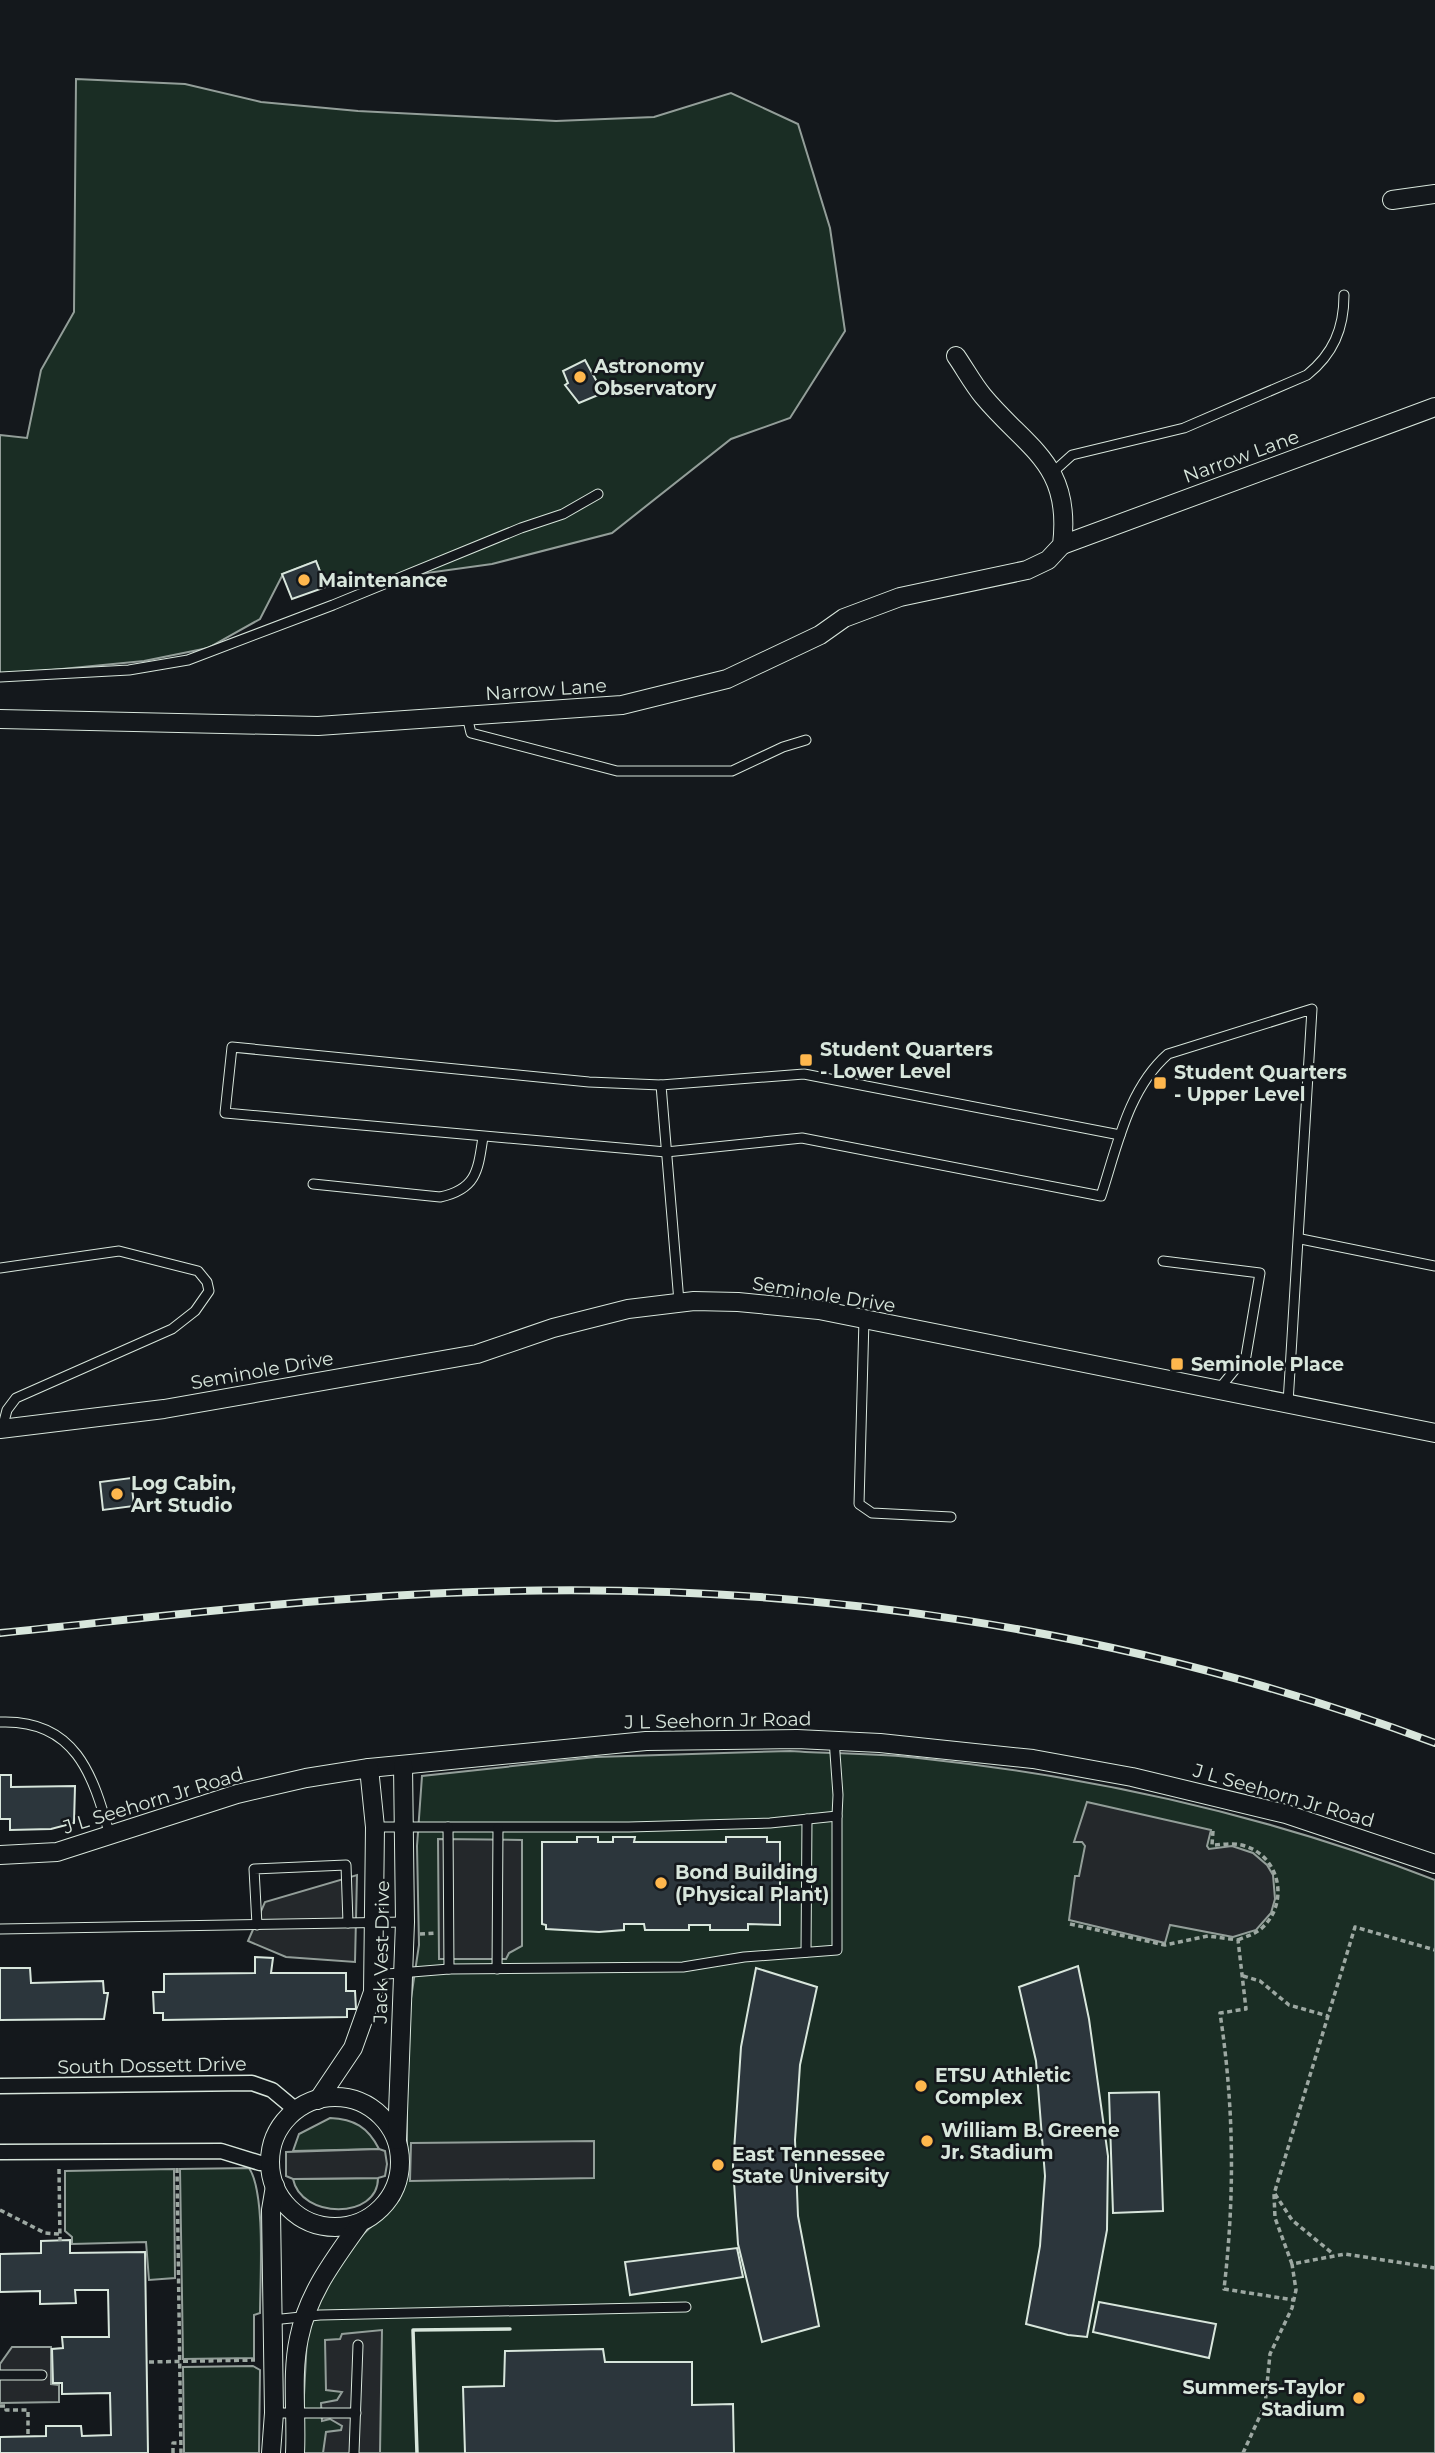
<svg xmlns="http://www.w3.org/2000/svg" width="1435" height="2453" font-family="Montserrat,sans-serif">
	<rect width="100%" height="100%" fill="#14181c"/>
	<g fill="#1a2d24" stroke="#939e99" stroke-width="2">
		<path d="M76,79L185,84L261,102L358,111L556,121L654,117L731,93L798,124L830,228L845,331L790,418L731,439L612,533L492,564L326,587L316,561L283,574L260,619L208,648L144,661L0,675V435L27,438L41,370L74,312Z"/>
		<path d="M790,1751C832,1754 876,1753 918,1758C1096,1777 1268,1815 1435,1880V2453H301L307,2337L323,2286L357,2240L399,2200L407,2176V2025L419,1945L417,1846L422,1776L596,1757Z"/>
		<path d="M330,2118C354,2119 368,2127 379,2149L293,2151L299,2134Z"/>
		<path d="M249,2168C266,2193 260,2280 260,2313L254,2315V2358L183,2359L180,2169Z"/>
		<path d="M174,2169L175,2278L149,2280L146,2242L72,2244V2237L65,2231V2171Z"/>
		<path d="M378,2178C378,2220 301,2219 293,2179Z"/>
		<path d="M253,2366L260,2370L259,2453H184L183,2367Z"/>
	</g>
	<g fill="#24282b" stroke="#939e99" stroke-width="2">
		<path d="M1087,1802L1211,1830L1207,1846L1209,1849L1232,1846L1253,1853L1267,1865L1273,1875L1275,1899L1271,1913L1256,1930L1233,1937L1170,1925L1165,1943L1069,1920L1075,1876H1079L1085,1846L1082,1842H1074Z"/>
		<path d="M438,1839L522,1840V1946L509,1953L506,1959H439Z"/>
		<path d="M357,1875L355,1962L286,1957L248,1941L265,1902Z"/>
		<path d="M594,2141V2178L410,2181L411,2143Z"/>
		<path d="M379,2149L385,2151L387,2164L385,2176L378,2178L293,2179L286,2176V2152Z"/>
		<path d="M382,2330L380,2453H323L326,2432L341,2430L342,2426L330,2419L322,2421L321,2403L337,2400L342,2392L326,2390L325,2340L340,2339L342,2334Z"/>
		<path d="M12,2347H51V2384L59,2385V2402L0,2403V2364Z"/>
	</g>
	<g fill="#2c363c" stroke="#d8e6dc" stroke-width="2">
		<path d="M585,360L603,393L579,403L565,385L568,383L563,371Z"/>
		<path d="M316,561L326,587L292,599L282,574Z"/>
		<path d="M131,1478L134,1506L103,1510L100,1482Z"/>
		<path d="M0,1775H11V1787L75,1786L74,1823L51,1829L10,1830V1819H0Z"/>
		<path d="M577,1837H598V1842H613V1837H635L634,1842H726V1837H767V1842H780V1925L748,1924V1930H710V1925H689V1930H645L644,1924H624V1930L599,1932L546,1929V1925L542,1924V1842H577Z"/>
		<path d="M255,1957L273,1958L271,1973H346V1991H355L356,2009H347V2017L163,2020V2013H154L153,1992H164V1974L255,1973Z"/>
		<path d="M1078,1966L1089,2019L1108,2156L1107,2230L1087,2337L1068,2335L1026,2324L1040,2246L1045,2176L1036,2061L1019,1987Z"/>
		<path d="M0,1968H30L31,1983L103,1981L104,1993H108L104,2019L0,2020Z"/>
		<path d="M756,1968L817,1987L800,2065L795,2140L798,2216L819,2326L762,2342L738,2244L733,2166L741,2047Z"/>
		<path d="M1159,2092L1163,2211L1113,2213L1109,2093Z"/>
		<path d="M70,2240V2253L145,2252L148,2453H0V2437L46,2436V2426H81L82,2436L111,2435L110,2393L62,2394V2383H53L52,2349L63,2348L62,2337H109L108,2290H75L76,2303L40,2304V2291L0,2292V2254L41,2253V2241Z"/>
		<path d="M737,2248L743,2277L630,2295L625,2262Z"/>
		<path d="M1099,2302L1216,2324L1209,2358L1093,2332Z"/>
		<path d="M603,2349L605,2362H692V2405L733,2404L734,2453H465L463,2387L504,2386L505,2351Z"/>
	</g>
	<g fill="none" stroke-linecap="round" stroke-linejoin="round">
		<g stroke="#d8e6dc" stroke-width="11">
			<g id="service">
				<path d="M1052,473L1072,455L1184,428L1307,375C1333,354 1344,329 1344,295"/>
				<path d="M0,677L129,670L188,660L333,605L521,528L563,514L598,494"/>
				<path d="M467,716L471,733L617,771H732L783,747L806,740"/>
				<path d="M661,1085L589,1082L232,1047L225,1113L666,1152L802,1138L1101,1196C1117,1147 1128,1089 1168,1054L1312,1009L1288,1403"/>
				<path d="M313,1184L440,1197C477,1189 478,1170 483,1137"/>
				<path d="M1301,1239L1435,1266"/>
				<path d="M1163,1261L1260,1273L1246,1356L1219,1389"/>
				<path d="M0,1268L119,1251L198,1271L207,1282L209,1291L195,1311L172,1329L16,1398L7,1410L2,1429"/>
				<path d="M679,1302L661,1085L804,1074L1120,1135"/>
				<path d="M864,1319L859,1504L872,1513L951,1517"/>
				<path d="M0,1722C75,1719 93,1774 110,1836"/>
				<path d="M375,1827H629L770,1823L837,1816L838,1795L834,1739"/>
				<path d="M448,1827L449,1969"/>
				<path d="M257,1925L254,1869L346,1865L348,1923"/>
				<path d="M0,1929L405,1922"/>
				<path d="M806,1952L807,1819"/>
				<path d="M497,1969L498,1828"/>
				<path d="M375,1975L449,1969L683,1967L744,1957L837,1950V1816"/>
				<path d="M272,2320L320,2315L686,2307"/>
				<path d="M0,2375H42"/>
				<path d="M274,2413H356"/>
				<path d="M354,2453L358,2345"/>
			</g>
		</g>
		<g stroke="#d8e6dc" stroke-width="17">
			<g id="pedestrian">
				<path d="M0,2086L252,2083L272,2090L296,2110"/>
				<path d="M0,2152L221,2151L260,2163"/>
			</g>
		</g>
		<g stroke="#d8e6dc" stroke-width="20">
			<g id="minor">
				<path d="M1392,200L1435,194"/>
				<path d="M1062,545L1435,407"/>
				<path d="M0,719L318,726L622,705L727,679L820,635L844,618L900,597L1027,570L1048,560L1062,545C1072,463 1027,449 983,396C973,384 965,369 956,356"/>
				<path d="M0,1429L164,1409L477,1354L553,1328L628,1309L694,1301L738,1302L819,1310L1435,1433"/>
				<path d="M0,1855L57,1852L237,1794L306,1778L369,1768L646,1741L797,1739L880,1743L1033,1759L1132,1777L1286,1814L1435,1864"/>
				<circle cx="335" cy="2162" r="65"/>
				<path d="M318,2100L353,2048L373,1992L375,1827L369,1768"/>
				<path d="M397,2140L405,1922L403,1765"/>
				<path d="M271,2453L274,2413L271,2210L275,2186"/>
				<path d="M295,2453C297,2415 291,2375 299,2338C308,2293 334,2260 360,2223"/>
			</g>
		</g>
		<g stroke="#9da8a2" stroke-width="3.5" stroke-dasharray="5 3.5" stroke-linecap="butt">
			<path d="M1213,1831L1212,1845C1223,1845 1234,1842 1245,1846C1280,1857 1289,1902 1263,1927C1256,1934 1247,1936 1238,1940"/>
			<path d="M1070,1924L1165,1945L1208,1936L1238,1940L1246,2009L1220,2013C1234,2106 1235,2195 1224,2289L1294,2300"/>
			<path d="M420,1934L437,1933"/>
			<path d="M1243,1976L1260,1981L1289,2005L1328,2016"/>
			<path d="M177,2168L181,2453"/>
			<path d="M59,2169L60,2241"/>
			<path d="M1275,2194L1292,2220L1332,2253"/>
			<path d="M0,2210L45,2233L59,2234"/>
			<path d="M1292,2264L1275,2218L1274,2194L1355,1927L1435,1950"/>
			<path d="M149,2362L255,2360"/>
			<path d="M0,2406H6V2410H28V2436"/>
			<path d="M173,2453V2443H181"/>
			<path d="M1243,2453L1265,2405L1270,2354L1292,2308L1296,2290L1292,2264L1345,2254L1435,2268"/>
		</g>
		<use href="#service" stroke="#14181c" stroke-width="9"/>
		<use href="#pedestrian" stroke="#14181c" stroke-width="14"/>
		<use href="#minor" stroke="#14181c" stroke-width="18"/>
		<g stroke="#d8e6dc" stroke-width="8">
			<path id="rail" d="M0,1633C157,1617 316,1597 473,1592C800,1580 1128,1628 1435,1743"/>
		</g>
		<use href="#rail" stroke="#14181c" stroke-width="5" stroke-dasharray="16" stroke-linecap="butt"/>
		<path stroke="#d8e6dc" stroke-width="3.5" d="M417,2453L413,2330L510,2329"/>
	</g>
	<g fill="#ffb74d" stroke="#14181c" stroke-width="2.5">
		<circle cx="580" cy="377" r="7"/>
		<circle cx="304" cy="580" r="7"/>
		<rect x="799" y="1053" width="14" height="14" rx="3.5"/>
		<rect x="1153" y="1076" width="14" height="14" rx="3.5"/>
		<rect x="1170" y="1357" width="14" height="14" rx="3.5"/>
		<circle cx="117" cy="1494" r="7"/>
		<circle cx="661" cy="1883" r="7"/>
		<circle cx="921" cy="2086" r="7"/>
		<circle cx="927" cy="2141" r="7"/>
		<circle cx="718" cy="2165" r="7"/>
		<circle cx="1359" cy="2398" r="7"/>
	</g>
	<g text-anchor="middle" stroke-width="5" stroke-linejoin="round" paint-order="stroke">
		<g font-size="19" font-weight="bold" fill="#d8e6dc" stroke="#14181c" text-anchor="start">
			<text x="594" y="373">Astronomy<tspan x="594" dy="22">Observatory</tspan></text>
			<text x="318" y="587">Maintenance</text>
			<text x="820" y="1056">Student Quarters<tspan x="820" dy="22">- Lower Level</tspan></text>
			<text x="1174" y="1079">Student Quarters<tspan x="1174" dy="22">- Upper Level</tspan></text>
			<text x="1191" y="1371">Seminole Place</text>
			<text x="131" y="1490">Log Cabin,<tspan x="131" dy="22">Art Studio</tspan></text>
			<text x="675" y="1879">Bond Building<tspan x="675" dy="22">(Physical Plant)</tspan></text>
			<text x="935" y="2082">ETSU Athletic<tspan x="935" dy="22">Complex</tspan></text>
			<text x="941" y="2137">William B. Greene<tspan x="941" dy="22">Jr. Stadium</tspan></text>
			<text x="732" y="2161">East Tennessee<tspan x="732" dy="22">State University</tspan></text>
			<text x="1345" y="2394" text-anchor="end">Summers-Taylor<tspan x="1345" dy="22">Stadium</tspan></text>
		</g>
		<g font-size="19" fill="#d8e6dc" stroke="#14181c">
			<text transform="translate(1241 456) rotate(-20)" y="7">Narrow Lane</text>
			<text transform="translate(546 689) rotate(-4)" y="7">Narrow Lane</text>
			<text transform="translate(824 1294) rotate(9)" y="7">Seminole Drive</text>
			<text transform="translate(262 1370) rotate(-10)" y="7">Seminole Drive</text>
			<text transform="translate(718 1720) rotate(-1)" y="7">J L Seehorn Jr Road</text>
			<text transform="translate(1284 1795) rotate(16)" y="7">J L Seehorn Jr Road</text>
			<text transform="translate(153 1800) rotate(-17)" y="7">J L Seehorn Jr Road</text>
			<text transform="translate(381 1952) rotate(-89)" y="7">Jack Vest Drive</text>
			<text transform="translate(152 2065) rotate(-1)" y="7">South Dossett Drive</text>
		</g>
	</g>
</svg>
